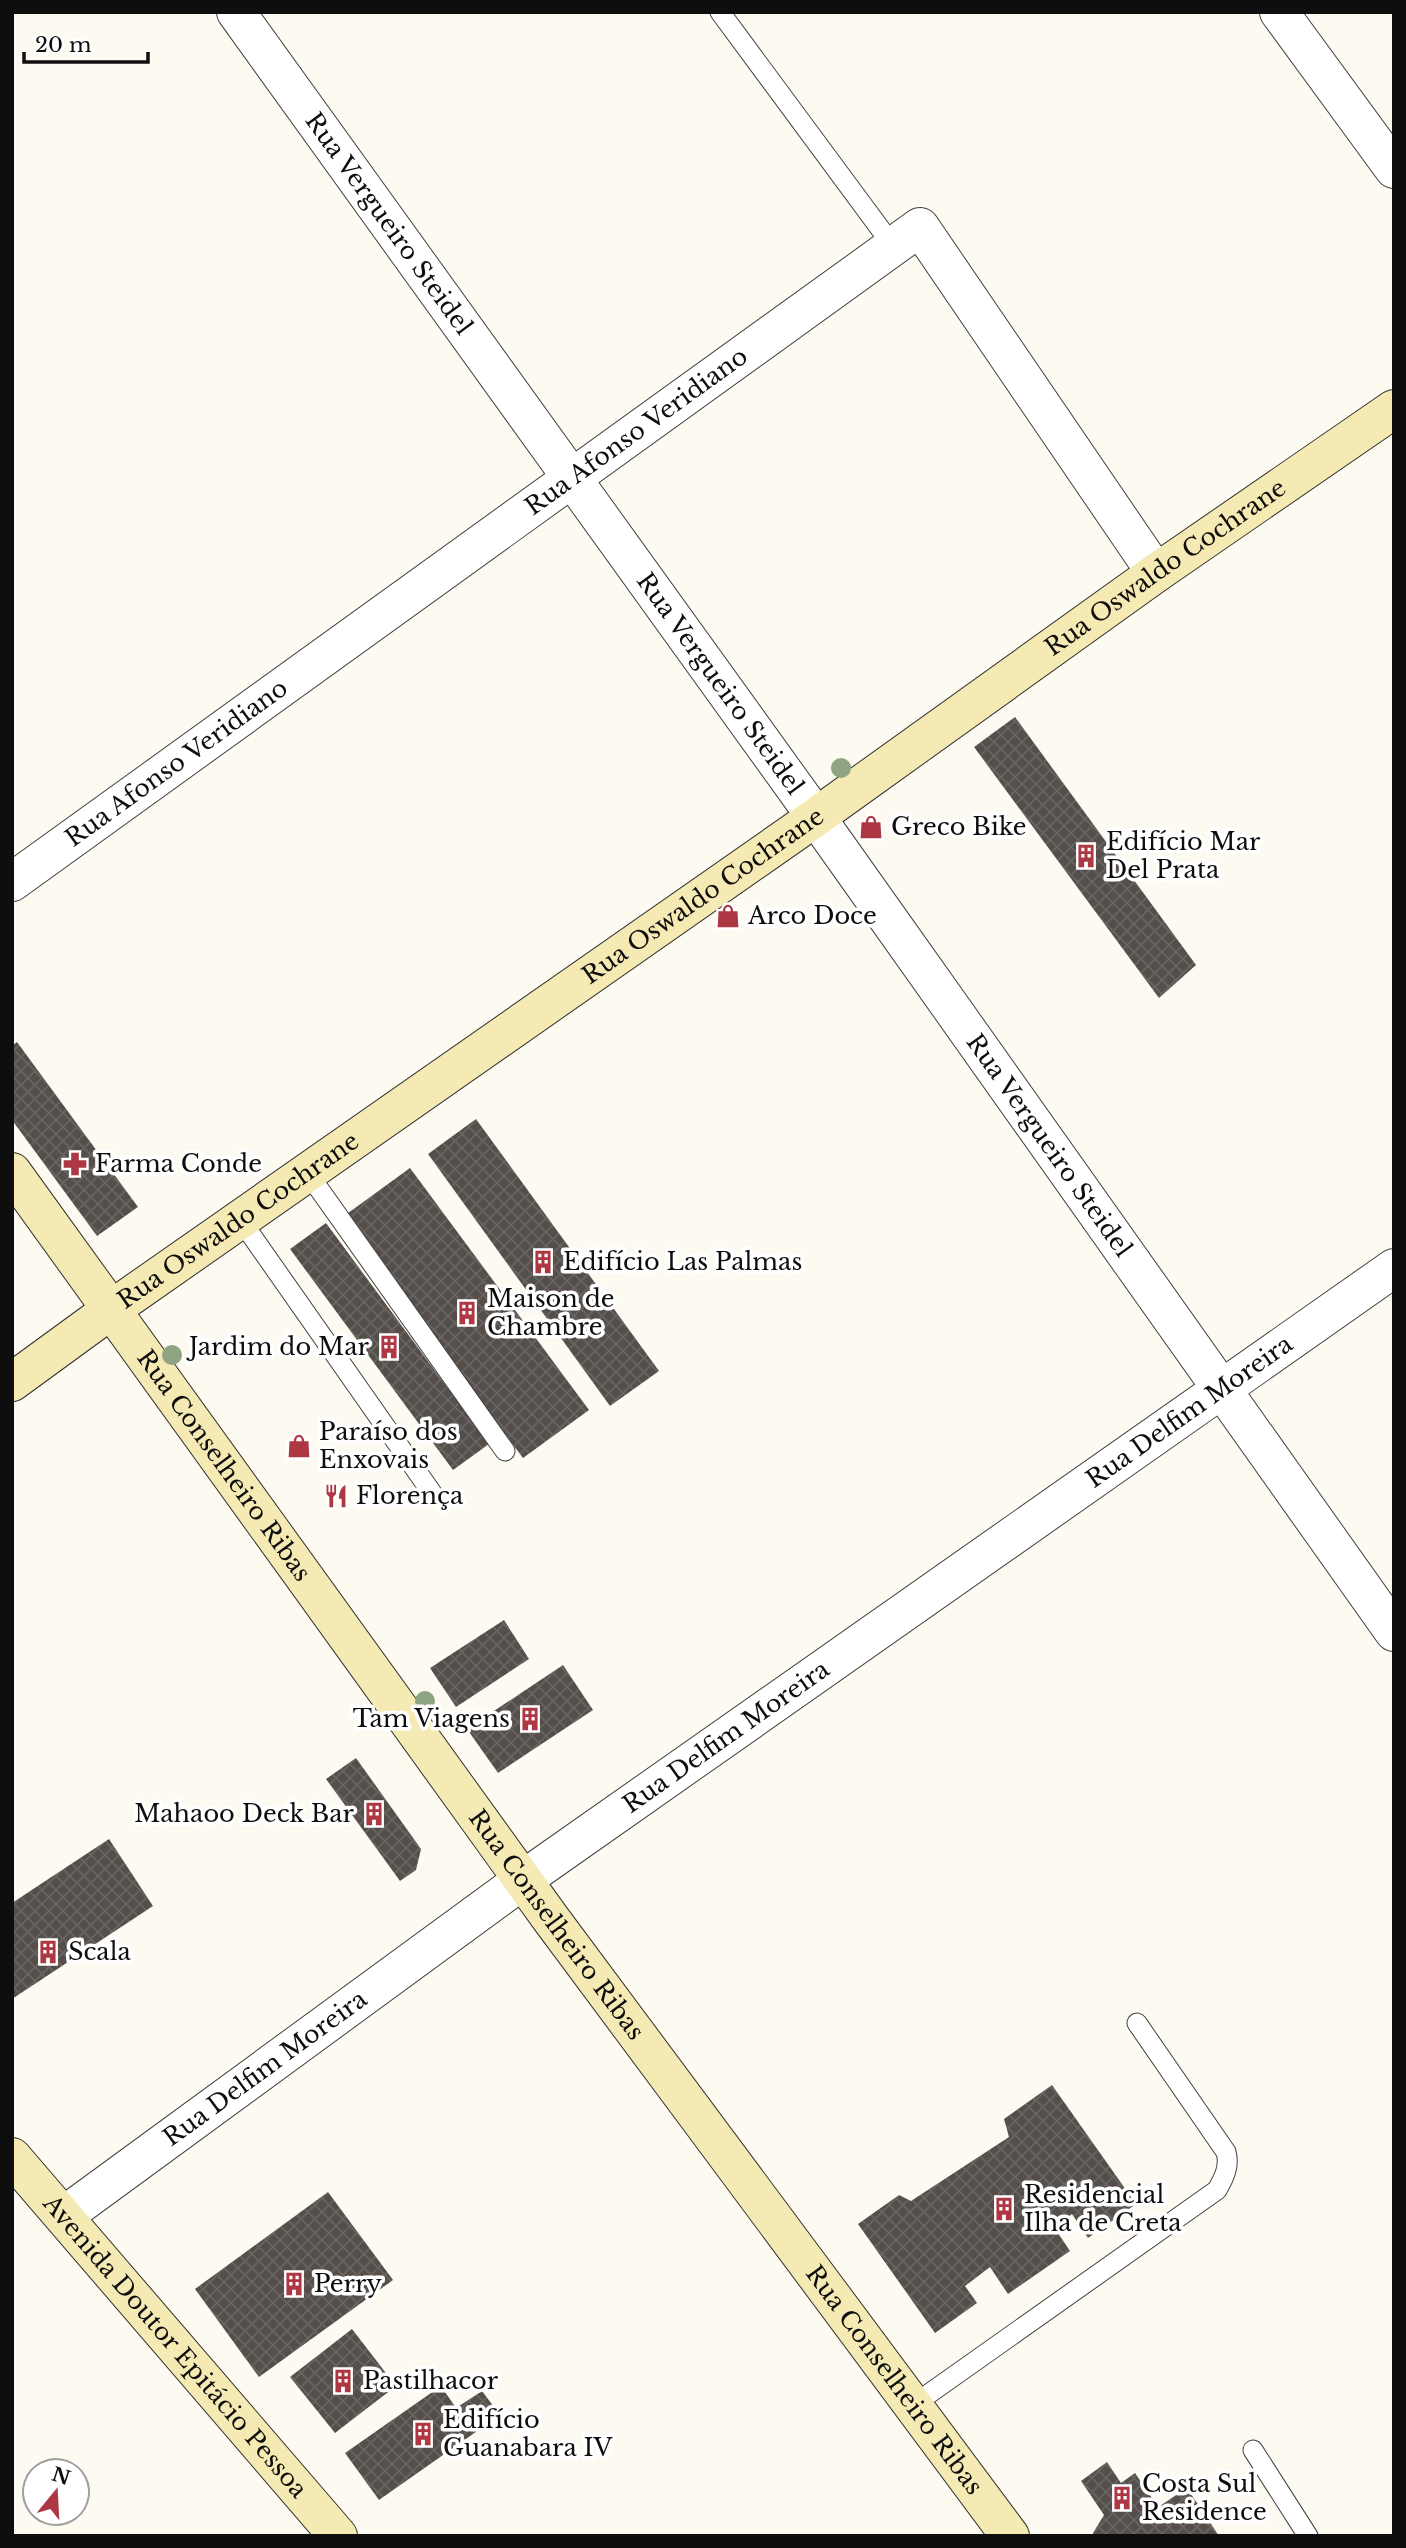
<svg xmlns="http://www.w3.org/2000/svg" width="1406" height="2548" font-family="'Libre Baskerville',serif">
	<defs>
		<pattern id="building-cross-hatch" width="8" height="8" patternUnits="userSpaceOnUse" patternTransform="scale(1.75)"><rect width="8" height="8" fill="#554f4c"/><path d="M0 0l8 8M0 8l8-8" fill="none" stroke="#696461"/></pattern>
	</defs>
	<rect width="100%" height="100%" fill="#fdfaf1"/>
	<g fill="url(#building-cross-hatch)">
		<path d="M1015,717L1196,965L1159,998L974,747Z"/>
		<path d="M17,1042L138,1207L97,1236L12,1120V1046Z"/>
		<path d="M476,1119L659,1371L610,1406L428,1154Z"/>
		<path d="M410,1168L589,1410L523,1458L344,1216Z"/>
		<path d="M326,1223L489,1444L453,1470L290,1249Z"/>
		<path d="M504,1620L529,1659L456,1707L430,1668Z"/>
		<path d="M563,1665L593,1710L498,1773L467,1729Z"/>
		<path d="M356,1758L421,1849L416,1870L400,1881L326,1779Z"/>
		<path d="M109,1839L153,1906L12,1999V1903Z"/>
		<path d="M1052,2085L1136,2204L1088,2238L1072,2214L1054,2227L1070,2251L1008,2294L990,2267L965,2286L977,2303L935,2333L858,2224L899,2195L911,2201L1009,2137L1004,2119Z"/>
		<path d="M328,2192L393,2280L259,2377L195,2289Z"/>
		<path d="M352,2329L396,2386L335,2433L290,2377Z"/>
		<path d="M441,2386L456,2408L482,2391L500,2415L379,2500L345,2453Z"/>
		<path d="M1107,2462L1121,2483L1135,2473L1158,2507L1187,2488L1219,2536H1093V2533L1104,2515L1081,2481Z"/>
	</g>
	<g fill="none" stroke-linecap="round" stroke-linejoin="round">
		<g stroke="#414141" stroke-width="21">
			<g id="lane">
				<path d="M720,12L893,246"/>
				<path d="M307,1172L505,1451"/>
				<path d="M240,1219L432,1493"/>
				<path d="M913,2405L1217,2190C1224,2178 1230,2166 1226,2152L1137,2023"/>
				<path d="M1253,2450L1308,2536"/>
			</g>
		</g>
		<g stroke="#414141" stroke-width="40">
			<g id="street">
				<path id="s1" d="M236,12L816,817L1394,1632"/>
				<path d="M1279,12L1394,169"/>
				<path id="s2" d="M12,882L920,227L1156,573"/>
				<path id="s3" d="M65,2215L524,1879L1394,1268"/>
			</g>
		</g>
		<g stroke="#303030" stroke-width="40">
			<g id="secondary">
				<path id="s4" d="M12,1172L551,1919L1010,2536"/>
				<path id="s5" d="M12,1382L112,1309L816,817L1156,573L1394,409"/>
				<path id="s6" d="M12,2157L338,2536"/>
			</g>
		</g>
		<use href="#lane" stroke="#fff" stroke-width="19"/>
		<use href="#street" stroke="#fff" stroke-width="38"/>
		<use href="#secondary" stroke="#f5eab4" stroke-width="38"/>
	</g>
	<g fill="#8fa481">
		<circle cx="841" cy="768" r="10"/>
		<circle cx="172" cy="1355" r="10"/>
		<circle cx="425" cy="1701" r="10"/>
	</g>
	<defs>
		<g id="shop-bare" transform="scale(1.89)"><path d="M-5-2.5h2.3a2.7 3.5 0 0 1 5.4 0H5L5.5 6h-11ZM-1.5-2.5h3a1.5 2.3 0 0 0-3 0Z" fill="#ad3743" stroke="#fff" stroke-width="2.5" paint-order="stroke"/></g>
		<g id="building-bare" transform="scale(1.89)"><path d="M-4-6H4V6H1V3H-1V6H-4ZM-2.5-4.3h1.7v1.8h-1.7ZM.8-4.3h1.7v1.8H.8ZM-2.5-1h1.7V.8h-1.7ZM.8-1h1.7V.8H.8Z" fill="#ad3743" stroke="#fff" stroke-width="2.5" paint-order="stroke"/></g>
		<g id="pharmacy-bare" transform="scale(1.89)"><path d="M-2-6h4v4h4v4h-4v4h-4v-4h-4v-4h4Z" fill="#ad3743" stroke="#fff" stroke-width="2.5" paint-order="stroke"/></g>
		<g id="restaurant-bare" transform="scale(1.89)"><path d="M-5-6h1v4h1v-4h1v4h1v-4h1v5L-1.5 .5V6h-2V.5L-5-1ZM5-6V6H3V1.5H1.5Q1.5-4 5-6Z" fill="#ad3743" stroke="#fff" stroke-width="2.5" paint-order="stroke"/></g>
	</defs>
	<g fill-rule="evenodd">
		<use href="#shop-bare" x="871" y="827"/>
		<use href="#building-bare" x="1086" y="856"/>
		<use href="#shop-bare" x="728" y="916"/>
		<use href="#pharmacy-bare" x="75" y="1164"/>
		<use href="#building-bare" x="543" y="1262"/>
		<use href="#building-bare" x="467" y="1313"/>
		<use href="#building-bare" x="389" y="1347"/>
		<use href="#shop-bare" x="299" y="1446"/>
		<use href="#restaurant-bare" x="336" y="1496"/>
		<use href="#building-bare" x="530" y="1719"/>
		<use href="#building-bare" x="374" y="1814"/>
		<use href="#building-bare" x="48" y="1952"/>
		<use href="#building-bare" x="1004" y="2209"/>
		<use href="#building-bare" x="294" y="2284"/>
		<use href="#building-bare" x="343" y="2381"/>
		<use href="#building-bare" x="423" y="2434"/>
		<use href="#building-bare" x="1122" y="2498"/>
	</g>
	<g text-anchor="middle" stroke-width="7" stroke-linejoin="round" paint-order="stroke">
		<g font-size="24" fill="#0e0e0e" stroke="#fff">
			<text dy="8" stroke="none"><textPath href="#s1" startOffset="261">Rua Vergueiro Steidel</textPath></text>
			<text dy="8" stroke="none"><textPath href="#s2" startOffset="770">Rua Afonso Veridiano</textPath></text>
			<text dy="8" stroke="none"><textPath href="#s5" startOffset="1412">Rua Oswaldo Cochrane</textPath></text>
			<text dy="8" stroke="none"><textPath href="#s1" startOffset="828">Rua Vergueiro Steidel</textPath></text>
			<text dy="8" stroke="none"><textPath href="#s2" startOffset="203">Rua Afonso Veridiano</textPath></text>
			<text dy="8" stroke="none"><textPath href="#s5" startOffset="845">Rua Oswaldo Cochrane</textPath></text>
			<text dy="8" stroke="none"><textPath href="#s1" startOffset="1395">Rua Vergueiro Steidel</textPath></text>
			<text dy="8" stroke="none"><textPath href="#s5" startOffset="278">Rua Oswaldo Cochrane</textPath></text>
			<text dy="8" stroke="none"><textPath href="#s3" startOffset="1382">Rua Delfim Moreira</textPath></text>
			<text dy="8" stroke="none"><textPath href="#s4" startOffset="362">Rua Conselheiro Ribas</textPath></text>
			<text dy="8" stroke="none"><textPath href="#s3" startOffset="816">Rua Delfim Moreira</textPath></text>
			<text dy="8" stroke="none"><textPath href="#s4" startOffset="929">Rua Conselheiro Ribas</textPath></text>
			<text dy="8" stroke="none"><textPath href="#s3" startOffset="248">Rua Delfim Moreira</textPath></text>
			<text dy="8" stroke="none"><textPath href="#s6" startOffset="250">Avenida Doutor Epitácio Pessoa</textPath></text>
			<text dy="8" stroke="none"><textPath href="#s4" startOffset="1496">Rua Conselheiro Ribas</textPath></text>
		</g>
		<g font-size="24" fill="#0e0e0e" stroke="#fff" text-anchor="start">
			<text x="891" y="835">Greco Bike</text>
			<text x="1106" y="850">Edifício Mar<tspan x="1106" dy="28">Del Prata</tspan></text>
			<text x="748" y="924">Arco Doce</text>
			<text x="95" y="1172">Farma Conde</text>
			<text x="563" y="1270">Edifício Las Palmas</text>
			<text x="487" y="1307">Maison de<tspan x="487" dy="28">Chambre</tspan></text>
			<text x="369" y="1355" text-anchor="end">Jardim do Mar</text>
			<text x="319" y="1440">Paraíso dos<tspan x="319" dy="28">Enxovais</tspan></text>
			<text x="356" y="1504">Florença</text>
			<text x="510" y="1727" text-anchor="end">Tam Viagens</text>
			<text x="354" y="1822" text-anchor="end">Mahaoo Deck Bar</text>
			<text x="68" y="1960">Scala</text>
			<text x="1024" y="2203">Residencial<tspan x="1024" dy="28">Ilha de Creta</tspan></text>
			<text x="314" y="2292">Perry</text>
			<text x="363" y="2389">Pastilhacor</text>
			<text x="443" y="2428">Edifício<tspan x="443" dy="28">Guanabara IV</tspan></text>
			<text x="1142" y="2492">Costa Sul<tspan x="1142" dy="28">Residence</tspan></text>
		</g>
	</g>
	<rect width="1406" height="2548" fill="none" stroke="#0e0e0e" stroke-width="28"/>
	<g transform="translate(56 2492) rotate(18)"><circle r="33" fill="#ffffff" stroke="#9f9f9f" stroke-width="2"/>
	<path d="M0-5L12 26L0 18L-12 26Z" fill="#ad3743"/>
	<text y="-10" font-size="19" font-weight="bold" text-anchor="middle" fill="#0e0e0e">N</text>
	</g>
	<path d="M24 52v10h124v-10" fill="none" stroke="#0e0e0e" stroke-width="3.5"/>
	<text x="35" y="52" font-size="21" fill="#0e0e0e" stroke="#ffffff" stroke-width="5" paint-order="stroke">20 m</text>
</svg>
